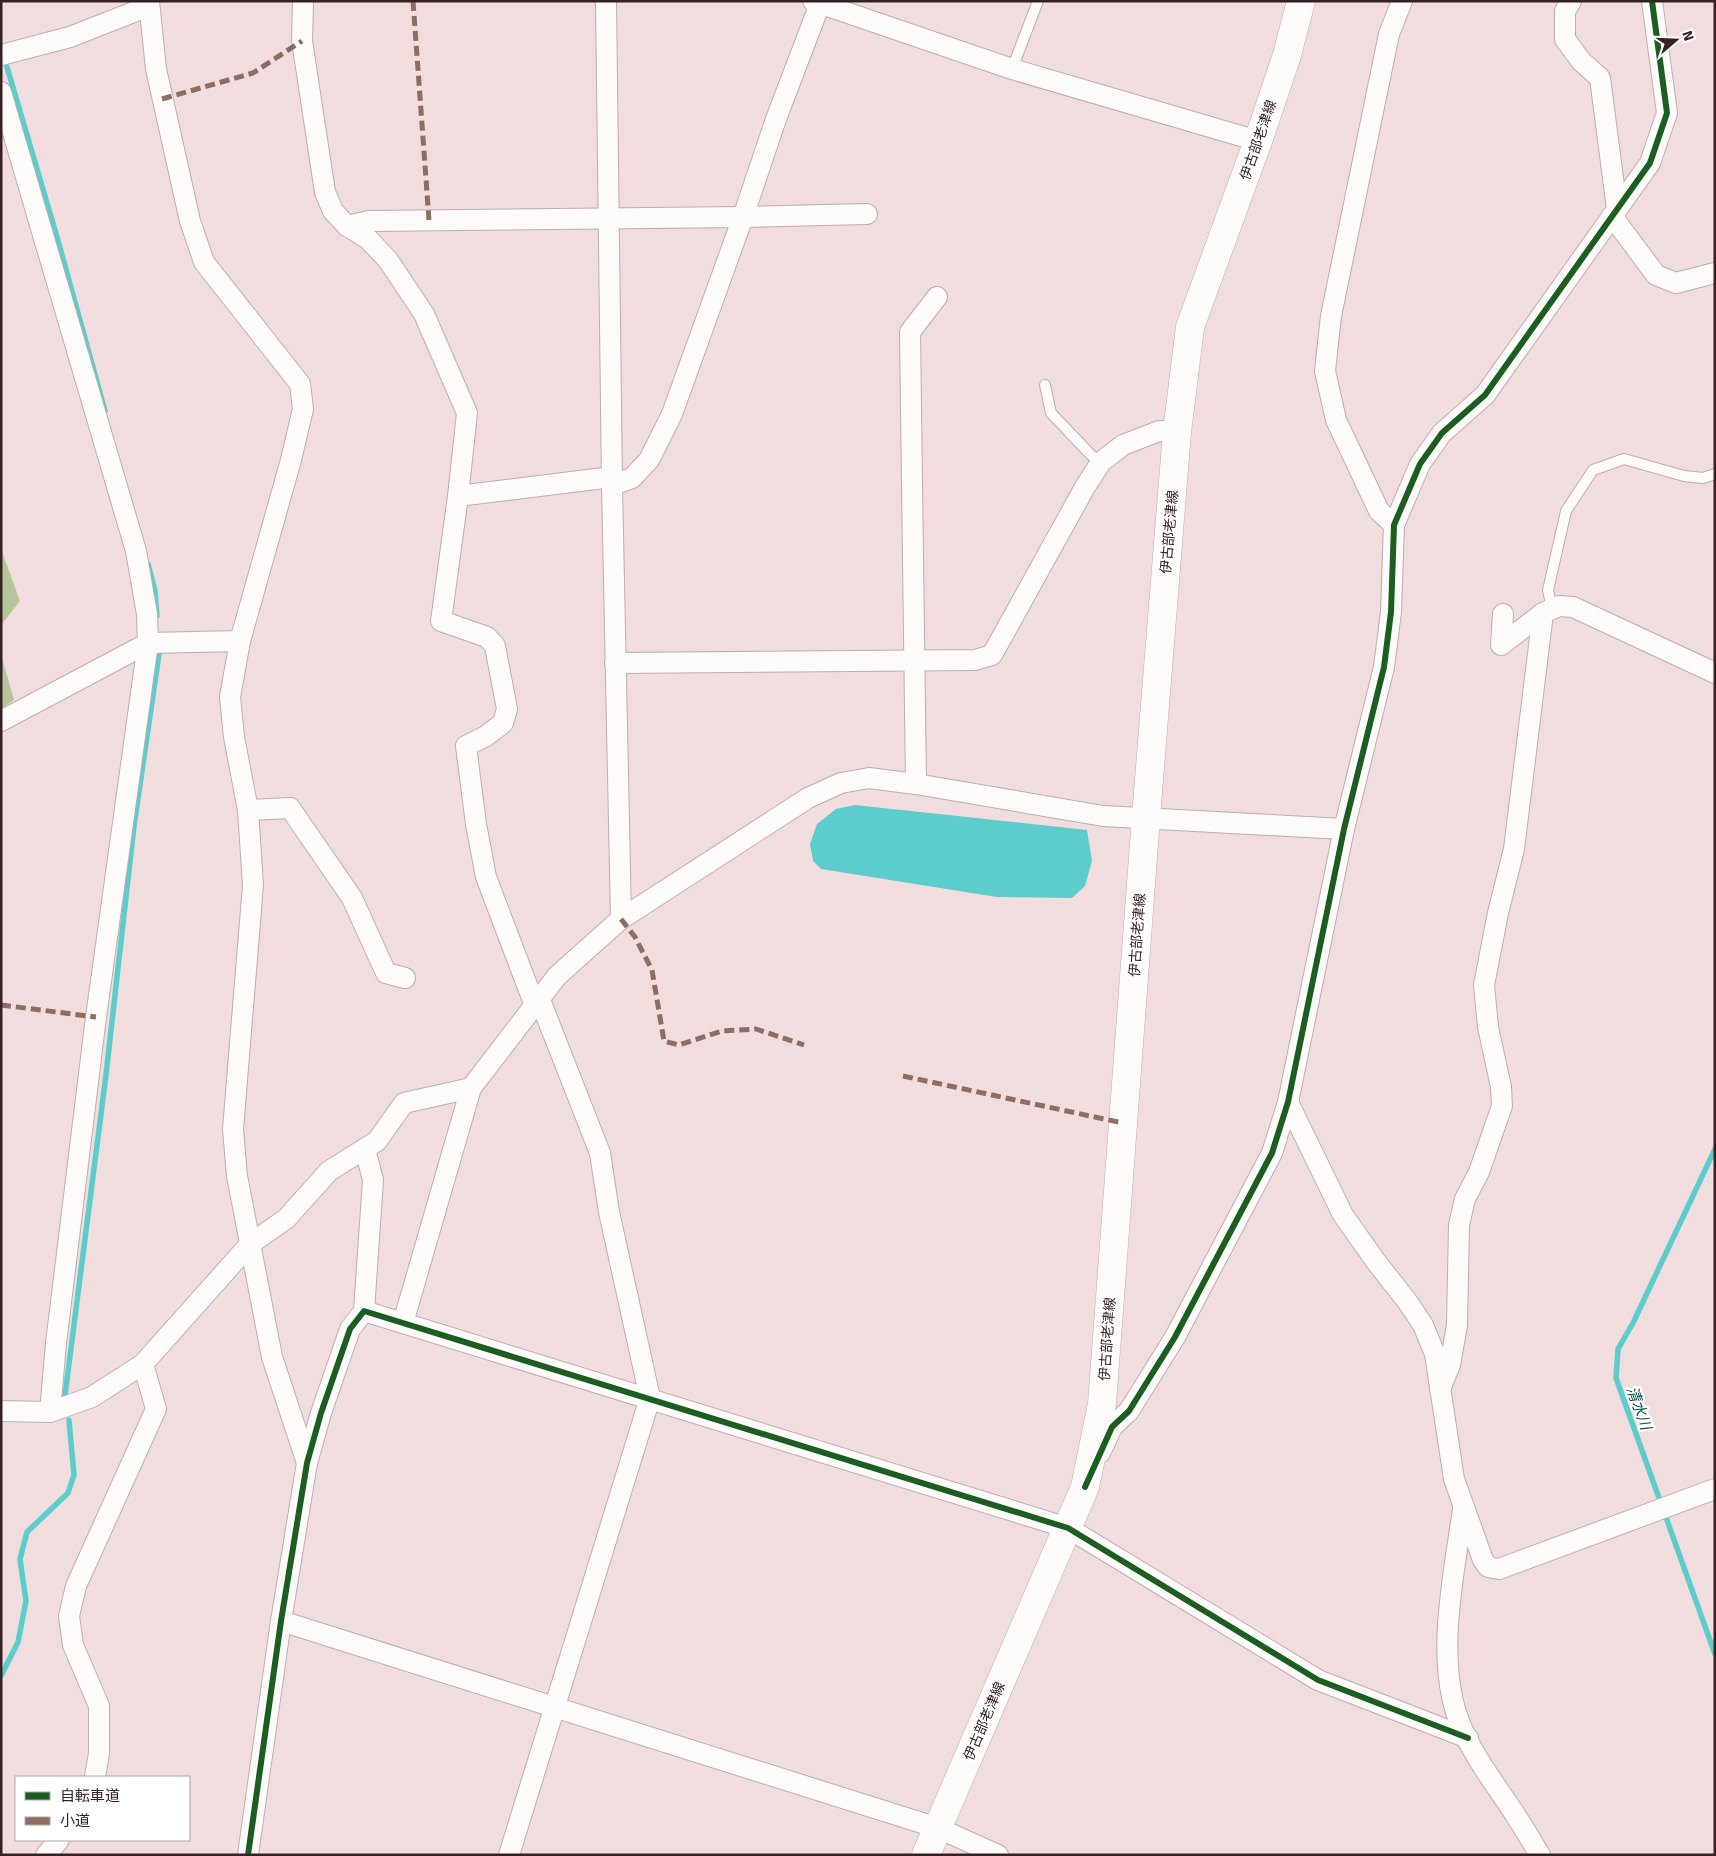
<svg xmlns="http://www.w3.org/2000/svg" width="1716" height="1856" font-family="Signika,'Noto Sans JP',sans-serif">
	<rect width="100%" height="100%" fill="#f1ddde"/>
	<g fill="#b4c69a">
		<path d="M1,549L20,601L1,625Z"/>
		<path d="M1,655L14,700L1,709Z"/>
	</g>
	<path fill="#5dcccc" d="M855,805L1087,830L1092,861L1085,886L1072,898L997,897L821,869L813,861L810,844L817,824L836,809Z"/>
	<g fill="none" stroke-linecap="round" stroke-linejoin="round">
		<g stroke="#5dcccc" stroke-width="5.5">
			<path d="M7,67L57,237L105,411"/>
			<path d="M148,564L155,591L157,616"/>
			<path d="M1715,1149L1633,1323L1618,1349L1616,1378L1715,1654"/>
			<path d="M65,1395L106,1075L134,826L159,654"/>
			<path d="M1,1676L18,1642L26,1601L20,1559L27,1532L68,1493L74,1475L69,1420"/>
		</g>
		<g stroke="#c0adae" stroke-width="12">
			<g id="lane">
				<path d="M1012,69L1038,1"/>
				<path d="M1045,385L1051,413L1091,455L1101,462"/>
				<path d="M1552,609L1548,590L1566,511L1593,470L1624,459L1684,476L1703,478L1715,474"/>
			</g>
		</g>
		<g stroke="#c0adae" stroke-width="22">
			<g id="street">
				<path d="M149,1L156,69L190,221L204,262L300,384L303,409L291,460L240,641L230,697L234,737L248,810L253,885L233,1129L237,1176L272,1357L307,1463"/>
				<path d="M303,1L302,41L325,192L333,211L347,226L368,239L388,260L424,314L467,413L458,496L441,621L487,637L495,646L507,709L503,723L486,736L466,746L476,824L486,877L535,1006"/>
				<path d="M606,1L612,485L621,919"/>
				<path d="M813,1L1012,69L1258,141"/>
				<path d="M1571,1L1565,11V39L1581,61L1600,78L1617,209"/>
				<path d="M1,55L70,37L149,6"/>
				<path d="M1,92L136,551L147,614L148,643L96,1017L56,1343L50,1412"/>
				<path d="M1612,216L1656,275L1676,283L1715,273"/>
				<path d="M347,226L369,221L743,217L867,214"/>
				<path d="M612,485L632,478L649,460L672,414L743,217L776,119L821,1"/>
				<path d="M458,496L612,477"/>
				<path d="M1394,525L1379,511L1336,420L1325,371L1331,316L1389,34L1402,1"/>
				<path d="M1503,614L1501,645L1543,613L1559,606L1573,607L1715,673"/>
				<path d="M615,663L975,660L992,655L1085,487L1101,462L1123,445L1159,431L1177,432"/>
				<path d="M1,721L148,643L240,641"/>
				<path d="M916,784L910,332L937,297"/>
				<path d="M248,810L290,808L352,898L386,973L405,978"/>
				<path d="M1288,1102L1343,1215L1377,1263L1407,1301L1423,1325L1435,1354L1454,1479L1483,1560L1488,1567L1499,1569L1715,1489"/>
				<path d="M364,1311L373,1180L365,1149"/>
				<path d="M403,1323L471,1088"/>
				<path d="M1440,1389L1450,1365L1457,1325L1459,1225L1465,1199L1479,1172L1502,1106L1501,1087L1488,1027L1484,985L1498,913L1514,849L1543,613"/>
				<path d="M1,1411L50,1412L92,1397L143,1364L250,1244L286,1219L329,1171L377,1141L404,1103L471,1088L557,976L621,919L808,798L841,783L869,778L916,784L1103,816L1344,829"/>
				<path d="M1100,1453L1112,1427L1129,1411L1175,1337L1272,1153L1288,1102L1344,829L1384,667L1391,612L1394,525L1420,464L1442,433L1485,395L1650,163L1667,113L1652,1"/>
				<path d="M1463,1509C1454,1574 1435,1658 1459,1721C1472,1755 1496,1785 1516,1816C1524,1828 1532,1842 1540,1855"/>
				<path d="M281,1621L938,1828L998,1855"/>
				<path d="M95,1777L99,1753V1706L73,1645L69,1616L76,1586L156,1409L143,1364"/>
				<path d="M46,1855L59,1840"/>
				<path d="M248,1855L281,1621L307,1463L321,1413L350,1329L364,1311L1068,1528L1318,1680L1468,1738"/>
				<path d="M509,1855L650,1398L609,1212L600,1153L540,1000"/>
			</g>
		</g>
		<g stroke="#c0adae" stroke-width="29">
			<path id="secondary" d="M926,1855L1085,1487L1102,1404L1146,817L1177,432L1190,327L1258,141L1287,55L1301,1"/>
		</g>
		<use href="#lane" stroke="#fdfafa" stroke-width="10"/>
		<use href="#street" stroke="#fdfafa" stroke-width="20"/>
		<use href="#secondary" stroke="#fdfafa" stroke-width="28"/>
		<g stroke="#8d6e63" stroke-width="5" stroke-dasharray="10 5" stroke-linecap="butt">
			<path d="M413,1L429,220"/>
			<path d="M162,99L253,73L302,41"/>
			<path d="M621,919L635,937L652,970L664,1041L679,1045L722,1031L756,1029L804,1045"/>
			<path d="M1,1005L96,1017"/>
			<path d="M903,1076L1123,1123"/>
		</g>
		<g stroke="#fff" stroke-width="9">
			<g id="cycleway">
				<path d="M1085,1487L1112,1427L1129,1411L1175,1337L1272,1153L1288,1102L1344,829L1384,667L1391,612L1394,525L1420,464L1442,433L1485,395L1650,163L1667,113L1652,1"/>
				<path d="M248,1855L281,1621L307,1463L321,1413L350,1329L364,1311L1068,1528L1318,1680L1468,1738"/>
			</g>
		</g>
		<use href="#cycleway" stroke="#1b5e20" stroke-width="6"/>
	</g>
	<g text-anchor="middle" stroke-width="4.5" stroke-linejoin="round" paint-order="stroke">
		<g font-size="14" fill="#372123" stroke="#fff">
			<text transform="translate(1258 140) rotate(-71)" y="5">伊古部老津線</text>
			<text transform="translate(1169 532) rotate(-85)" y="5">伊古部老津線</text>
			<text transform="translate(1137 935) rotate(-86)" y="5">伊古部老津線</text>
			<text transform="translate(1107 1339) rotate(-86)" y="5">伊古部老津線</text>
			<text transform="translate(984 1721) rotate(-67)" y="5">伊古部老津線</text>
		</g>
		<g font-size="15" font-style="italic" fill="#064b4a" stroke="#fff">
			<text transform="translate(1639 1408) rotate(70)" y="5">清水川</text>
		</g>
	</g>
	<rect width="1716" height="1856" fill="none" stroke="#372123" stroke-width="5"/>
	<rect x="15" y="1776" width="175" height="65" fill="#ffffff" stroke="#afa6a7"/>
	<rect x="25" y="1792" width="25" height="8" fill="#1b5e20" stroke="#afa6a7"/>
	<text x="60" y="1801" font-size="15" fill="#372123">自転車道</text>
	<rect x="25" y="1817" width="25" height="8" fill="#8d6e63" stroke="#afa6a7"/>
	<text x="60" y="1826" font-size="15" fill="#372123">小道</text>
	<g transform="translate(1676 40) rotate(71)" stroke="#ffffff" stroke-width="4" paint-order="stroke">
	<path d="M0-4L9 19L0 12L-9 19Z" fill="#372123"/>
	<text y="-8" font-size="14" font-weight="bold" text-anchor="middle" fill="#372123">N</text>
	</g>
</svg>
